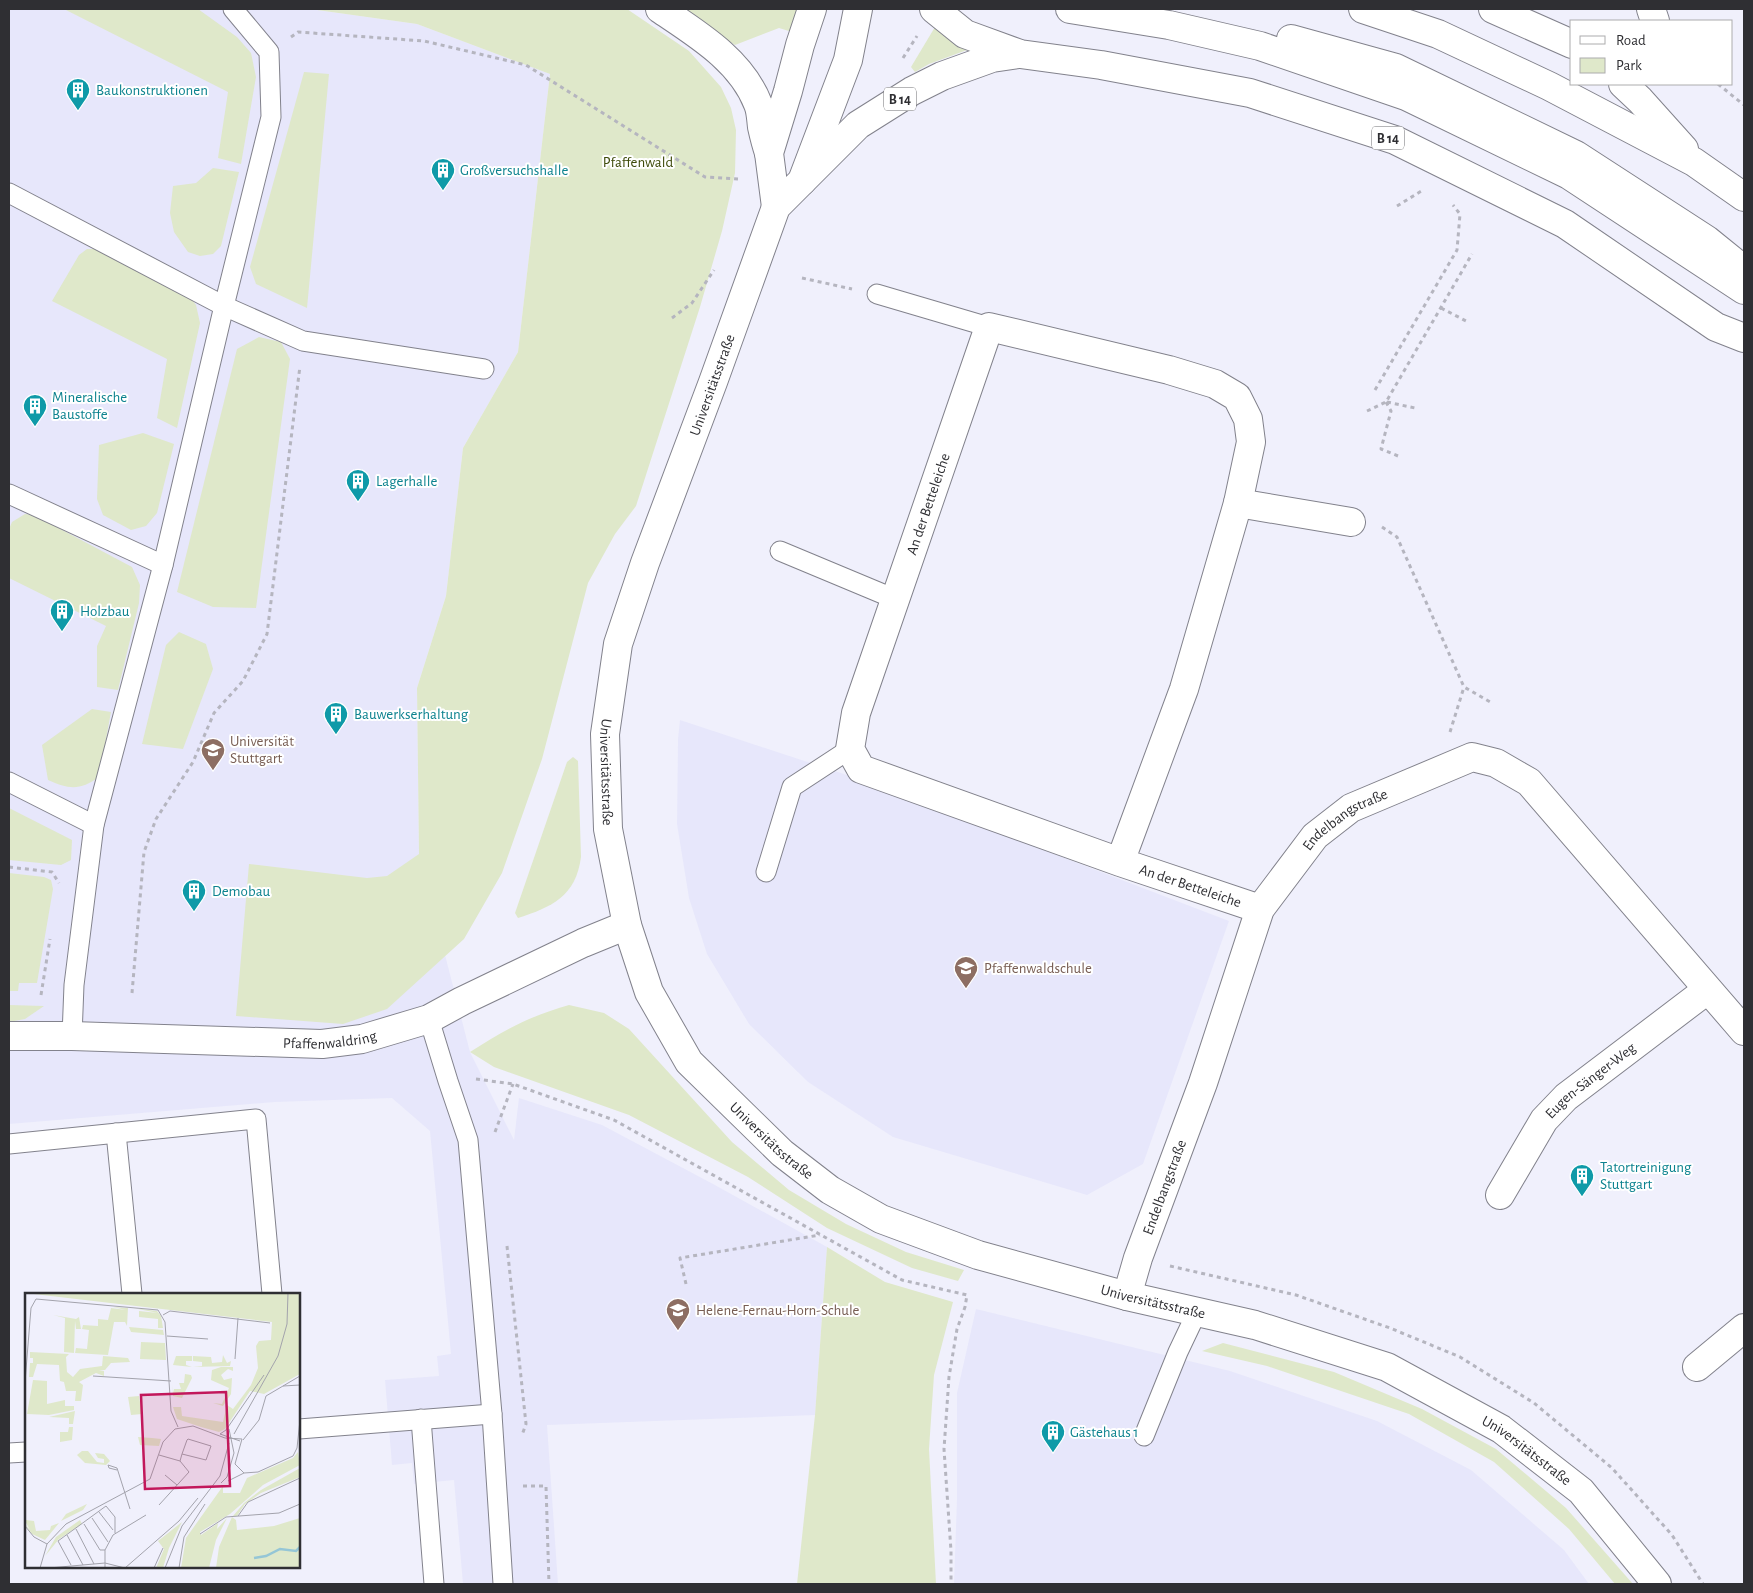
<svg xmlns="http://www.w3.org/2000/svg" width="1753" height="1593" font-family="'Alegreya Sans',sans-serif">
	<rect width="100%" height="100%" fill="#f0f0fc"/>
	<g fill="#e7e7fb">
		<path d="M9,9H310L417,24L550,74L518,352L463,448L446,596L417,688L419,854L470,1052L514,1140L519,1098L602,1125L713,1184L827,1247L815,1415L547,1425L558,1584H463L454,1480L414,1484L412,1463L392,1465L385,1380L439,1376L437,1356L451,1354L430,1131L392,1098L275,1102L9,1124Z"/>
		<path d="M680,720L853,777L1229,921L1143,1164L1087,1195L893,1137L808,1082L749,1024L707,954L689,898L677,824L678,739Z"/>
		<path d="M976,1309L1230,1371L1377,1421L1471,1470L1564,1550L1589,1584H954L957,1499V1393Z"/>
	</g>
	<g fill="#dfe8ca">
		<path d="M64,9H198L237,37L251,53L256,77L241,164L218,158L228,92Z"/>
		<path d="M310,9H627L689,51L721,87L731,108L736,130L735,173L722,231L700,307L636,506L615,534L588,583L542,759L502,873L464,939L387,1009L343,1024L236,1016L249,864L367,878L387,876L419,854L417,688L446,596L463,448L518,352L550,74L417,24Z"/>
		<path d="M679,9H799L792,32L779,28L735,45Z"/>
		<path d="M935,27L965,46L967,50L929,64L915,72L911,67Z"/>
		<path d="M304,72L329,74L307,308L256,284L250,267Z"/>
		<path d="M213,168L239,172L221,246L213,254L200,256L188,252L174,232L170,213L173,186L196,183Z"/>
		<path d="M87,249H99L188,294L196,305L200,323L177,428L157,418L167,359L52,301L79,255Z"/>
		<path d="M259,337L281,342L290,359L256,608L213,607L177,592L237,349Z"/>
		<path d="M143,433L174,444L157,513L146,526L131,530L103,515L97,499L99,445Z"/>
		<path d="M25,514L34,515L132,567L140,585L139,603L118,690L97,687V646L106,626L9,578V529L12,522Z"/>
		<path d="M179,632L206,644L213,669L183,749L142,744L166,645Z"/>
		<path d="M92,709L111,712L99,777C80,791 68,789 48,780L42,745Z"/>
		<path d="M573,757L578,761L581,857C576,896 552,907 518,918L515,913L567,762Z"/>
		<path d="M9,808L72,840L71,860L61,865L9,860Z"/>
		<path d="M9,873L44,877L51,880L53,889L37,983H19L18,991H9Z"/>
		<path d="M9,1005L44,1006L25,1019L9,1022Z"/>
		<path d="M569,1005L604,1013L629,1029L732,1142L789,1190L846,1224L906,1252L964,1270L958,1281L912,1268L827,1228L748,1177L629,1115L494,1067L470,1052C504,1030 530,1016 569,1005Z"/>
		<path d="M827,1247L885,1282L953,1302L934,1375L929,1449L936,1584H797L815,1415Z"/>
		<path d="M1223,1343L1334,1372L1422,1409L1496,1449L1566,1508L1633,1584H1615L1569,1529L1494,1462L1409,1414L1267,1366L1202,1351Z"/>
	</g>
	<g fill="none" stroke-linecap="round" stroke-linejoin="round">
		<g stroke="#82828c" stroke-width="21">
			<g id="service">
				<path d="M9,193L224,306L303,341L484,369"/>
				<path d="M877,294L989,327"/>
				<path d="M9,494L163,565"/>
				<path d="M780,551L895,599"/>
				<path d="M9,782L94,825"/>
				<path d="M766,872L792,787L850,749"/>
				<path d="M429,1019L448,1081L468,1140L492,1414L503,1584"/>
				<path d="M72,1036L74,985L94,825L163,565L224,306L271,117L269,52L233,9"/>
				<path d="M116,1133L132,1294"/>
				<path d="M9,1144L256,1119L272,1294"/>
				<path d="M421,1419L434,1584"/>
				<path d="M299,1429L492,1414"/>
				<path d="M1144,1436L1178,1352L1197,1312"/>
				<path d="M9,1453L26,1452"/>
			</g>
		</g>
		<g stroke="#82828c" stroke-width="30">
			<g id="minor">
				<path d="M1651,9L1655,21"/>
				<path d="M1238,503L1351,522"/>
				<path id="s1" d="M1120,862L1184,689L1238,503L1251,442L1248,419L1237,397L1215,384L1169,370L989,327L856,713L850,749L861,769L1120,862L1260,909"/>
				<path id="s2" d="M9,1036H72L322,1044L362,1039L429,1019L462,1001L583,943L627,925"/>
				<path id="s3" d="M1500,1195L1544,1120L1566,1097L1707,990"/>
				<path id="s4" d="M1127,1296L1138,1258L1203,1083L1260,909L1315,836L1351,808L1472,757L1496,763L1529,782L1744,1031"/>
				<path d="M1697,1367L1744,1328"/>
			</g>
		</g>
		<g stroke="#82828c" stroke-width="30">
			<g id="tertiary">
				<path id="s5" d="M858,9L848,60L802,181L776,207L713,382L645,563L618,644L605,734L608,829L627,925L649,992L689,1062L782,1153L830,1190L881,1219L978,1255L1127,1296L1255,1325L1387,1367L1501,1429L1581,1491L1657,1584"/>
				<path d="M776,207L769,153L788,91L800,45L812,9"/>
			</g>
		</g>
		<g stroke="#82828c" stroke-width="30">
			<g id="trunk">
				<path d="M660,9C697,34 741,60 758,104C761,111 761,119 762,127C764,136 766,144 769,153"/>
				<path d="M934,9L965,34L1020,54L1101,65L1250,93L1395,140L1565,224L1716,327L1744,338"/>
				<path d="M1070,9L1169,25L1260,46L1406,96L1569,175L1744,290"/>
				<path d="M1363,9L1438,34L1549,86L1694,162L1744,197"/>
				<path d="M1493,9L1572,44"/>
				<path d="M1291,39L1396,68L1576,155L1707,240L1744,270"/>
				<path d="M1623,84L1640,100L1684,149"/>
				<path d="M802,181L858,125L912,91L942,76L992,58L1019,54"/>
			</g>
		</g>
		<g stroke="#b5b5bf" stroke-width="3" stroke-dasharray="4 4" stroke-linecap="butt">
			<path d="M291,37L298,32L424,41L526,65L705,177L738,179"/>
			<path d="M903,58L917,36"/>
			<path d="M1718,84L1744,105"/>
			<path d="M1397,206L1423,190L1424,191"/>
			<path d="M802,278L852,289"/>
			<path d="M1441,308L1468,322"/>
			<path d="M672,318L692,303L714,270"/>
			<path d="M1375,390L1457,250L1460,214L1453,205"/>
			<path d="M1386,402L1391,411L1381,449L1398,456"/>
			<path d="M1387,402L1415,408"/>
			<path d="M1367,411L1386,402L1472,254"/>
			<path d="M1382,527L1397,537L1464,687L1492,703"/>
			<path d="M1450,732L1464,687"/>
			<path d="M9,867L52,872L59,883"/>
			<path d="M132,993L144,852L156,819L193,762L214,713L243,681L267,634L300,366"/>
			<path d="M41,995L50,939"/>
			<path d="M476,1079L513,1084L614,1120L902,1280L967,1295L965,1307L957,1329L949,1377L944,1449L951,1551V1584"/>
			<path d="M495,1132L513,1084"/>
			<path d="M507,1246L526,1424L522,1435"/>
			<path d="M1170,1266L1296,1295L1390,1328L1460,1357L1534,1403L1612,1468L1672,1535L1703,1584"/>
			<path d="M686,1284L680,1258L820,1235"/>
			<path d="M523,1486H546L549,1584"/>
		</g>
		<use href="#service" stroke="#fff" stroke-width="19"/>
		<use href="#minor" stroke="#fff" stroke-width="28"/>
		<use href="#tertiary" stroke="#fff" stroke-width="28"/>
		<use href="#trunk" stroke="#fff" stroke-width="28"/>
	</g>
	<defs>
		<g id="building-pin" transform="scale(1.25)"><path d="M0 17L-7.5 6A9.5 9.5 0 1 1 7.5 6Z" fill="#0f9aa8" stroke="#fff"/><path d="M-4-6H4V6H1V3H-1V6H-4ZM-2.5-4.3h1.7v1.8h-1.7ZM.8-4.3h1.7v1.8H.8ZM-2.5-1h1.7V.8h-1.7ZM.8-1h1.7V.8H.8Z" fill="#fff"/></g>
		<g id="university-pin" transform="scale(1.25)"><path d="M0 17L-7.5 6A9.5 9.5 0 1 1 7.5 6Z" fill="#8d6e63" stroke="#fff"/><path d="M0-5L7-2L0 1L-7-2ZM-4 1L0 2.5L4 1V4Q0 6-4 4Z" fill="#fff"/></g>
		<g id="school-pin" transform="scale(1.25)"><path d="M0 17L-7.5 6A9.5 9.5 0 1 1 7.5 6Z" fill="#8d6e63" stroke="#fff"/><path d="M0-5L7-2L0 1L-7-2ZM-4 1L0 2.5L4 1V4Q0 6-4 4Z" fill="#fff"/></g>
	</defs>
	<g fill-rule="evenodd">
		<use href="#building-pin" x="78" y="90"/>
		<use href="#building-pin" x="443" y="170"/>
		<use href="#building-pin" x="35" y="406"/>
		<use href="#building-pin" x="358" y="481"/>
		<use href="#building-pin" x="62" y="611"/>
		<use href="#building-pin" x="336" y="714"/>
		<use href="#university-pin" x="213" y="750"/>
		<use href="#building-pin" x="194" y="891"/>
		<use href="#school-pin" x="966" y="968"/>
		<use href="#building-pin" x="1582" y="1176"/>
		<use href="#school-pin" x="678" y="1310"/>
		<use href="#building-pin" x="1053" y="1432"/>
	</g>
	<g text-anchor="middle" stroke-width="4" stroke-linejoin="round" paint-order="stroke">
		<g fill="#fff" stroke="#6d6d70" stroke-width="1">
			<rect x="884" y="87.5" width="32" height="23" rx="4"/>
			<rect x="1372" y="126.5" width="32" height="23" rx="4"/>
		</g>
		<g font-size="14" font-weight="bold" fill="#2f2f33">
			<text x="900" y="104">B 14</text>
			<text x="1388" y="143">B 14</text>
		</g>
		<g font-size="15" fill="#0d838f" stroke="#fff" text-anchor="start">
			<text x="96" y="95">Baukonstruktionen</text>
			<text x="460" y="175">Großversuchshalle</text>
			<text x="52" y="402">Mineralische<tspan x="52" dy="17">Baustoffe</tspan></text>
			<text x="376" y="486">Lagerhalle</text>
			<text x="80" y="616">Holzbau</text>
			<text x="354" y="719">Bauwerkserhaltung</text>
			<text x="212" y="896">Demobau</text>
			<text x="1600" y="1172">Tatortreinigung<tspan x="1600" dy="17">Stuttgart</tspan></text>
			<text x="1070" y="1437">Gästehaus 1</text>
		</g>
		<g font-size="15" fill="#3d4a09" stroke="#fff">
			<text x="638" y="167">Pfaffenwald</text>
		</g>
		<g font-size="15" fill="#2f2f33" stroke="#fff">
			<text transform="translate(712 385) rotate(-70)" y="5">Universitätsstraße</text>
			<text transform="translate(928 504) rotate(-71)" y="5">An der Betteleiche</text>
			<text dy="5" stroke="none"><textPath href="#s5" startOffset="812">Universitätsstraße</textPath></text>
			<text dy="5" stroke="none"><textPath href="#s4" startOffset="535">Endelbangstraße</textPath></text>
			<text dy="5" stroke="none"><textPath href="#s1" startOffset="1564">An der Betteleiche</textPath></text>
			<text dy="5" stroke="none"><textPath href="#s2" startOffset="321">Pfaffenwaldring</textPath></text>
			<text dy="5" stroke="none"><textPath href="#s3" startOffset="148">Eugen-Sänger-Weg</textPath></text>
			<text dy="5" stroke="none"><textPath href="#s5" startOffset="1232">Universitätsstraße</textPath></text>
			<text dy="5" stroke="none"><textPath href="#s4" startOffset="115">Endelbangstraße</textPath></text>
			<text dy="5" stroke="none"><textPath href="#s5" startOffset="1652">Universitätsstraße</textPath></text>
			<text dy="5" stroke="none"><textPath href="#s5" startOffset="2058">Universitätsstraße</textPath></text>
		</g>
		<g font-size="15" fill="#785e54" stroke="#fff" text-anchor="start">
			<text x="230" y="746">Universität<tspan x="230" dy="17">Stuttgart</tspan></text>
			<text x="984" y="973">Pfaffenwaldschule</text>
			<text x="696" y="1315">Helene-Fernau-Horn-Schule</text>
		</g>
	</g>
	<g transform="translate(25 1293)">
		<rect width="275" height="275" fill="#f0f0fc"/>
		<path d="M0,0H275V81L239,101L225,98L200,136L194,139L176,134L152,126L148,114H156L157,123L198,129L202,112L208,116L226,92L233,75L231,53L234,48L246,47L247,29ZM88,14L103,15L102,33L100,29H89L83,62L50,60L51,55L62,56L64,37L57,36L58,32L73,33V26L83,27L86,15L101,17ZM108,15L132,18L136,23L138,35H133V26L114,24V18L133,20ZM28,22L51,26L54,24L56,36H51L50,28L49,60L39,59L40,25ZM104,34L138,37L139,42L106,39ZM116,49L140,50L141,67L115,66ZM5,59L44,61L41,64L42,79L48,84L55,76L77,73L78,63L103,65L105,69L86,70L80,77H74L79,78V83L71,80L54,89L58,92L56,108H50L51,98H41L39,89L35,88L34,72L12,71L8,84H4L5,70H8V65H5ZM198,62L202,70L206,68L205,73L168,74L177,73V69L168,68V63L186,64L187,70L197,69ZM151,63H167V68H161V72L167,74L148,72ZM196,74H208V78L203,76L196,82L199,87L207,85L206,101L198,113L188,110L197,111L204,95L186,87L187,77ZM160,81L166,82L167,85L157,105L148,103L147,91L148,100L149,96H156L154,90H159ZM8,87L22,88V111L40,107V113H49V117L24,122L2,121ZM114,103L117,121L106,122L103,104ZM50,118L48,131H44V125L24,124ZM44,134H48L47,147L35,149V139H43ZM113,144L127,145L136,146L134,153L115,152ZM57,158H63L72,169L79,170V166L73,165L70,160L79,161L85,168L81,172L60,170L52,162ZM273,159L275,172L238,192L205,221L175,239L176,242L193,230L192,236L202,225L191,247L184,275H156L161,245L198,193V200H215L222,185L268,165ZM275,175V184L236,200L220,211L212,223H208L219,210L236,197ZM62,211L58,217L36,228L41,221ZM0,224L1,227L9,228L11,238L25,237L26,233L34,230L20,247L7,241L2,235L0,231L5,237L0,228ZM207,224L211,227L212,237L249,233L275,225V275H191L194,254ZM55,227L57,231L34,246L20,263L31,244ZM157,229L144,255L138,275H131L139,256L133,248Z" fill="#dfe8ca"/>
		<path fill="none" stroke="#95c6d6" stroke-width="2.5" d="M229,265L241,263L255,256L271,258L275,254"/>
		<path fill="none" stroke="#a3a3ac" stroke-width="1" d="M138,22L145,18L245,30M142,43L183,46M210,66L213,25M68,83L146,88M0,89L6,15L11,6L133,17L140,29L146,118L153,134M258,93L275,92M195,141L215,148M195,141L201,137L239,82M209,141L253,63L262,31L263,0M218,147L234,127L241,103L275,83M155,168L157,161L162,147L163,146L186,153L181,167L157,161M92,177L84,175L83,172L92,175L105,216M219,180L233,179L268,163L272,155L275,127M140,182L152,192M203,188L219,180M196,190L202,184L209,160L204,136M134,212L164,179L155,168L134,162M74,219L88,237M213,223L223,209L275,185M67,225L83,249M59,231L75,257H80M0,233L9,244L22,251M51,236L69,271M175,241L201,224L254,220L275,211M42,242L58,272M46,272L33,248L81,213L90,224V240M15,275L22,251L41,231L125,186L138,149L150,136L168,133L200,145L217,146L210,171L219,180M24,275L80,270L100,275M80,275V257L88,242L121,222M100,275L154,228L173,205M129,275L138,255M140,275L157,233L195,183L204,150M154,275L159,244L180,211"/>
		<path fill="#c2185b" fill-opacity="0.15" stroke="#c2185b" stroke-width="2.5" d="M201,99L205,193L120,196L116,102Z"/>
		<rect width="275" height="275" fill="none" stroke="#2f2f33" stroke-width="2.5"/>
	</g>
	<rect width="1753" height="1593" fill="none" stroke="#2f2f33" stroke-width="20"/>
	<rect x="1570" y="20" width="162" height="65" fill="#ffffff" stroke="#acacad"/>
	<rect x="1580" y="36" width="25" height="8" fill="#ffffff" stroke="#acacad"/>
	<text x="1616" y="45" font-size="15" fill="#2f2f33">Road</text>
	<rect x="1580" y="58" width="25" height="15" fill="#dfe8ca" stroke="#acacad"/>
	<text x="1616" y="70" font-size="15" fill="#2f2f33">Park</text>
</svg>
